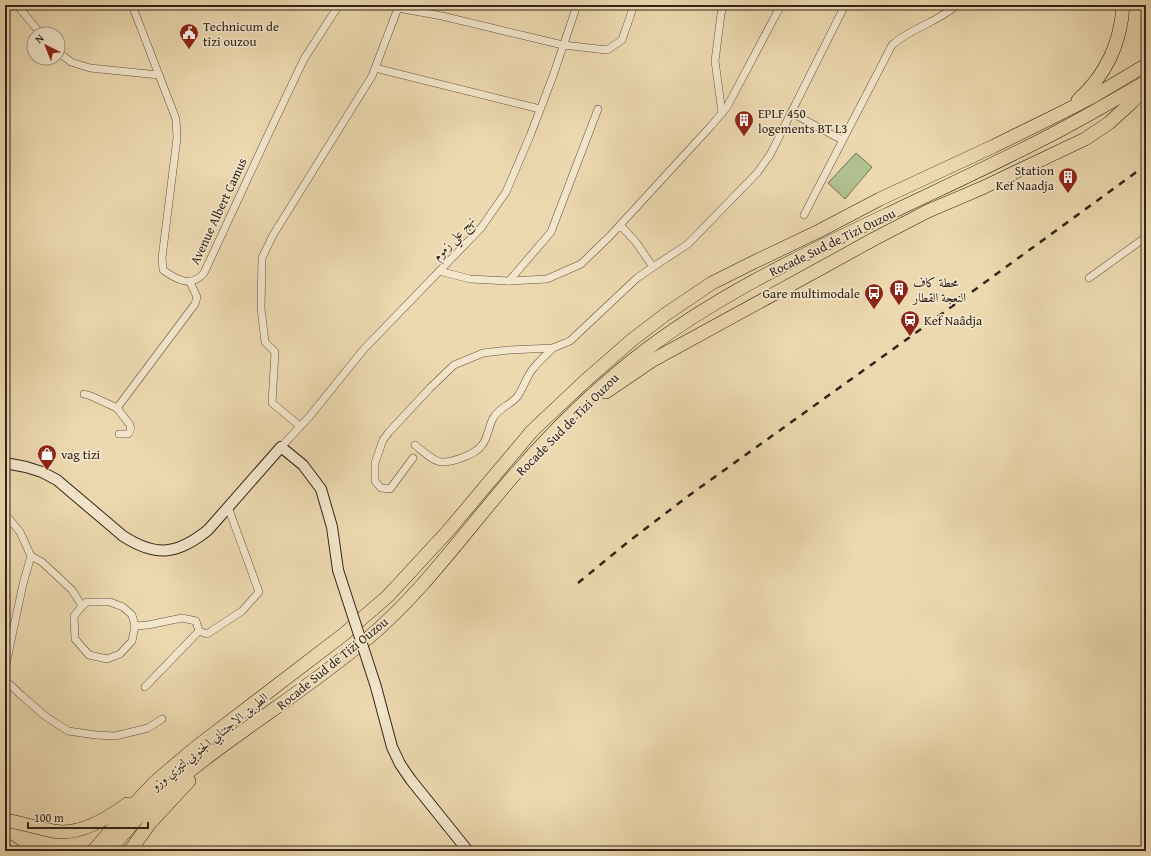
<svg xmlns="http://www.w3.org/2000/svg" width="1151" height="856" font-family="'Gentium Book Plus',Amiri,serif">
	<rect width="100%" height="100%" fill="#edd9b0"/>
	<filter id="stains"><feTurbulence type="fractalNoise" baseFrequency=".005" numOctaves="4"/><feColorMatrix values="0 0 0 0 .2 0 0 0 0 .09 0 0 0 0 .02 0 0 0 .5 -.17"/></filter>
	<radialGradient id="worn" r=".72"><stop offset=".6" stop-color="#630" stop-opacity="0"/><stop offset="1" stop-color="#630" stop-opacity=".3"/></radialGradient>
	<path fill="#b2c090" stroke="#727254" d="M856,153L872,167L845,199L828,183Z"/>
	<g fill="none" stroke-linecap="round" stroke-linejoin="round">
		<g stroke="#61513f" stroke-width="8">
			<g id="street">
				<path d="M17,5L41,34"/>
				<path d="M132,5L176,119L177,138L162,258L163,270C177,280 191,288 204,273L267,137L304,59L335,11L340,5"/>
				<path d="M388,5L398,8L442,16L563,45L607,50L622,40L634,5"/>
				<path d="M58,52L71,62L90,68L159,75"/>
				<path d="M375,68L540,109"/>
				<path d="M722,113L715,61L721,14L724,5"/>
				<path d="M792,113L842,140"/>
				<path d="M804,215L892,45C911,28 938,22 957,5"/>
				<path d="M620,225L711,126L727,107L781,5"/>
				<path d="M653,267L688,244L757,173L770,155L845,5"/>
				<path d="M1089,278L1146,237"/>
				<path d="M509,281L551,232L598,109"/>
				<path d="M84,394L91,396L117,408L130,425C131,429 131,431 128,434H119"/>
				<path d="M117,408L195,304L197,297L190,282"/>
				<path d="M300,426L272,403L275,352L265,342L261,308L262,258L273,235L372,76L398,8"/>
				<path d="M415,445C436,462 438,467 464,457C471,454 478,451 482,445C489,437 488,425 494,417C499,408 510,405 517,397C523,389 526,378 532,370C538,362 546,355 553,348"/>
				<path d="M281,447L309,417L364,349L481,228L506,192L530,136L553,76L577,5"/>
				<path d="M413,458L390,489L381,488L375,481V463L383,440L389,432L430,388L454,365L483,353L509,350L553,348L570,341L637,278L653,267L635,241L620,225L610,236L581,264L547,279L509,281L470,279L439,271"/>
				<path d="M5,514L20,532L31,556L42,562L72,590L82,606"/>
				<path d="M87,602H110L123,607L132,615L135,626L132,641L120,654L107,659L89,655L75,639L74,616L82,606Z"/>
				<path d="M135,626L148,625L182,618L196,621L199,631L207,634L242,611L259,592L228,507"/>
				<path d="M5,669L23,584L31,556"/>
				<path d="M5,680L22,696L45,716L68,731L96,735L115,736L148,728L162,719"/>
				<path d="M145,687L199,631"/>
			</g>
		</g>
		<g stroke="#322419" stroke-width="12">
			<g id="secondary">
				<path d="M5,463L26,467L42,472L57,480L123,536C157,558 178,554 208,530L281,447L303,465L321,489L332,527L338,570"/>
				<path d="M376,687L392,747L400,764L411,780L468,851"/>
			</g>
		</g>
		<g stroke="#322419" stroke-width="14">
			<g id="highway">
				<path d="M1078,100C1106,75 1121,42 1123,5"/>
				<path d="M606,392L653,360L825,266L874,239L928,211L982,188L1085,139L1109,123L1132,102L1146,87"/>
				<path d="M5,820C22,823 37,828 53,831C79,836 107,819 127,804"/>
				<path d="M5,844L15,851"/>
				<path d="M93,851L125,814L155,782L169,770L195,748L344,634L388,596L448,531L532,431L585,381L632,340L666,314L712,283L752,263L819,231L880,199L994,146L1063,112L1094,96L1146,65"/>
				<path d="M109,851C124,834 137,817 153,802C219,742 298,697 367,639C424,591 467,529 516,473C552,432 591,393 634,359C716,294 813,250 907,205C951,184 994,164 1037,142C1074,124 1110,102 1146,82"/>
				<path d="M130,851L150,823L189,781"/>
			</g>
		</g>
		<use href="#street" stroke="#f3e6cc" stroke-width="7"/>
		<use href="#secondary" stroke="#f3e6cc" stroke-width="10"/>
		<use href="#highway" stroke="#edd9b0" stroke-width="13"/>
		<path stroke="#322419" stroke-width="2.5" stroke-dasharray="7 7" stroke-linecap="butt" d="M578,583L628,542L691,494L910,337L1146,165"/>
		<g stroke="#322419" stroke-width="12" stroke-linecap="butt">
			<path id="secondary-bridge" d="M338,570L376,687"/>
		</g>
		<use href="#secondary-bridge" stroke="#f3e6cc" stroke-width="10"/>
	</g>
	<defs>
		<g id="civic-pin" transform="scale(1)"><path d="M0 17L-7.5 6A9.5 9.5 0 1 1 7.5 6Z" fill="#8f2418" stroke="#f3e6cc"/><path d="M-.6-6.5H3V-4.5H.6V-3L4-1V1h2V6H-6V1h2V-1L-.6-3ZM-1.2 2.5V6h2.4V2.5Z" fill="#fff"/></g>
		<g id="building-pin" transform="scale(1)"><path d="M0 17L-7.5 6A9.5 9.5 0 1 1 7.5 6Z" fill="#8f2418" stroke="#f3e6cc"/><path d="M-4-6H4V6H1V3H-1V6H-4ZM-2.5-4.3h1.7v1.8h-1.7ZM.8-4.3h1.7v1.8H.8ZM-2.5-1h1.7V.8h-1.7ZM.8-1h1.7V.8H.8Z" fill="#fff"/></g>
		<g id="bus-pin" transform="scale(1)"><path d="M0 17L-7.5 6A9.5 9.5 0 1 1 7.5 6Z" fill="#8f2418" stroke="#f3e6cc"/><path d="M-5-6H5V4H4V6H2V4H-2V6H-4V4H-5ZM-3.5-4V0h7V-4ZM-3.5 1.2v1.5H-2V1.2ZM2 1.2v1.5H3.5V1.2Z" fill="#fff"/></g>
		<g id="station-pin" transform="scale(1)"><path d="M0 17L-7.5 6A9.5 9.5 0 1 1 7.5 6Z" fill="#8f2418" stroke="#f3e6cc"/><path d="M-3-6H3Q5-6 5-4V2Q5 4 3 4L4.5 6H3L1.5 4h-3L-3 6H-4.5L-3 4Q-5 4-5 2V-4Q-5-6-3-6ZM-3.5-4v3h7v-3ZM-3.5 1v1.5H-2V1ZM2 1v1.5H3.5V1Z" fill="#fff"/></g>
		<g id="shop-pin" transform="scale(1)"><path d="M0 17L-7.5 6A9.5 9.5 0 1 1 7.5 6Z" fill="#8f2418" stroke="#f3e6cc"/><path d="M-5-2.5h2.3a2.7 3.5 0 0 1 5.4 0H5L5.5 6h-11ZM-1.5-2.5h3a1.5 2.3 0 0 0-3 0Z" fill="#fff"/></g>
	</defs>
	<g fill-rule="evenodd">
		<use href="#civic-pin" x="189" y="33"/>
		<use href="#building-pin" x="744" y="120"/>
		<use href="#building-pin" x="1068" y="177"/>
		<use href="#building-pin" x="899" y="289"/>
		<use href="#bus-pin" x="874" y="293"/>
		<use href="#station-pin" x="910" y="320"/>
		<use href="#shop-pin" x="47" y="454"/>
	</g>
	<g text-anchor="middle" stroke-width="3.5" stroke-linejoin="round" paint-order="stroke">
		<g font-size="13" fill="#322419" stroke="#f3e6cc" text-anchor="start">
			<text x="203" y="31">Technicum de<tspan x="203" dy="15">tizi ouzou</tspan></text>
			<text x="758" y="118">EPLF 450<tspan x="758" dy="15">logements BT L3</tspan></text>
			<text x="1054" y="175" text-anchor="end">Station<tspan x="1054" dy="15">Kef Naadja</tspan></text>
			<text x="913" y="287">محطة كاف<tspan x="913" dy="15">النعجة القطار</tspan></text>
			<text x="860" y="298" text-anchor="end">Gare multimodale</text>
			<text x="924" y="325">Kef Naâdja</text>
			<text x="61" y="459">vag tizi</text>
		</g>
		<g font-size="13" fill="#322419" stroke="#f3e6cc">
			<text transform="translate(218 211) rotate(-65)" y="5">Avenue Albert Camus</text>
			<text transform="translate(453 238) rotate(-47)" y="5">نهج علي زموم</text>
			<text transform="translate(832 242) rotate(-26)" y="5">Rocade Sud de Tizi Ouzou</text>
			<text transform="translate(567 424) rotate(-45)" y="5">Rocade Sud de Tizi Ouzou</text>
			<text transform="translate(332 663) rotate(-39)" y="5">Rocade Sud de Tizi Ouzou</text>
			<text transform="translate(209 741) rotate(-39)" y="5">الطريق الاجتنابي الجنوبي لتيزي وزو</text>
		</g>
	</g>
	<rect width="1151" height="856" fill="none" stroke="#edd9b0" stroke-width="20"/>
	<rect x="6" y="6" width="1139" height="844" fill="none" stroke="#322419" stroke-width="2"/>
	<rect x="10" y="10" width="1131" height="836" fill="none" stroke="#322419"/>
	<g transform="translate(46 46) rotate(317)"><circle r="19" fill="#f3e6cc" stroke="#a69884"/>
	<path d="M0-3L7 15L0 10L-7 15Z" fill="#8f2418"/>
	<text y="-6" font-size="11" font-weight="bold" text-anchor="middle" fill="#322419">N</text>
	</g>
	<path d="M28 822v6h120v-6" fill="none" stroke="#322419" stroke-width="2"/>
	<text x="34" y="822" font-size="12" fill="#322419" stroke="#f3e6cc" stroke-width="3" paint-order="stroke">100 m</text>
	<rect width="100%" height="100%" filter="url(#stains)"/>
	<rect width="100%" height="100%" fill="url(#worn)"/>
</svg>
